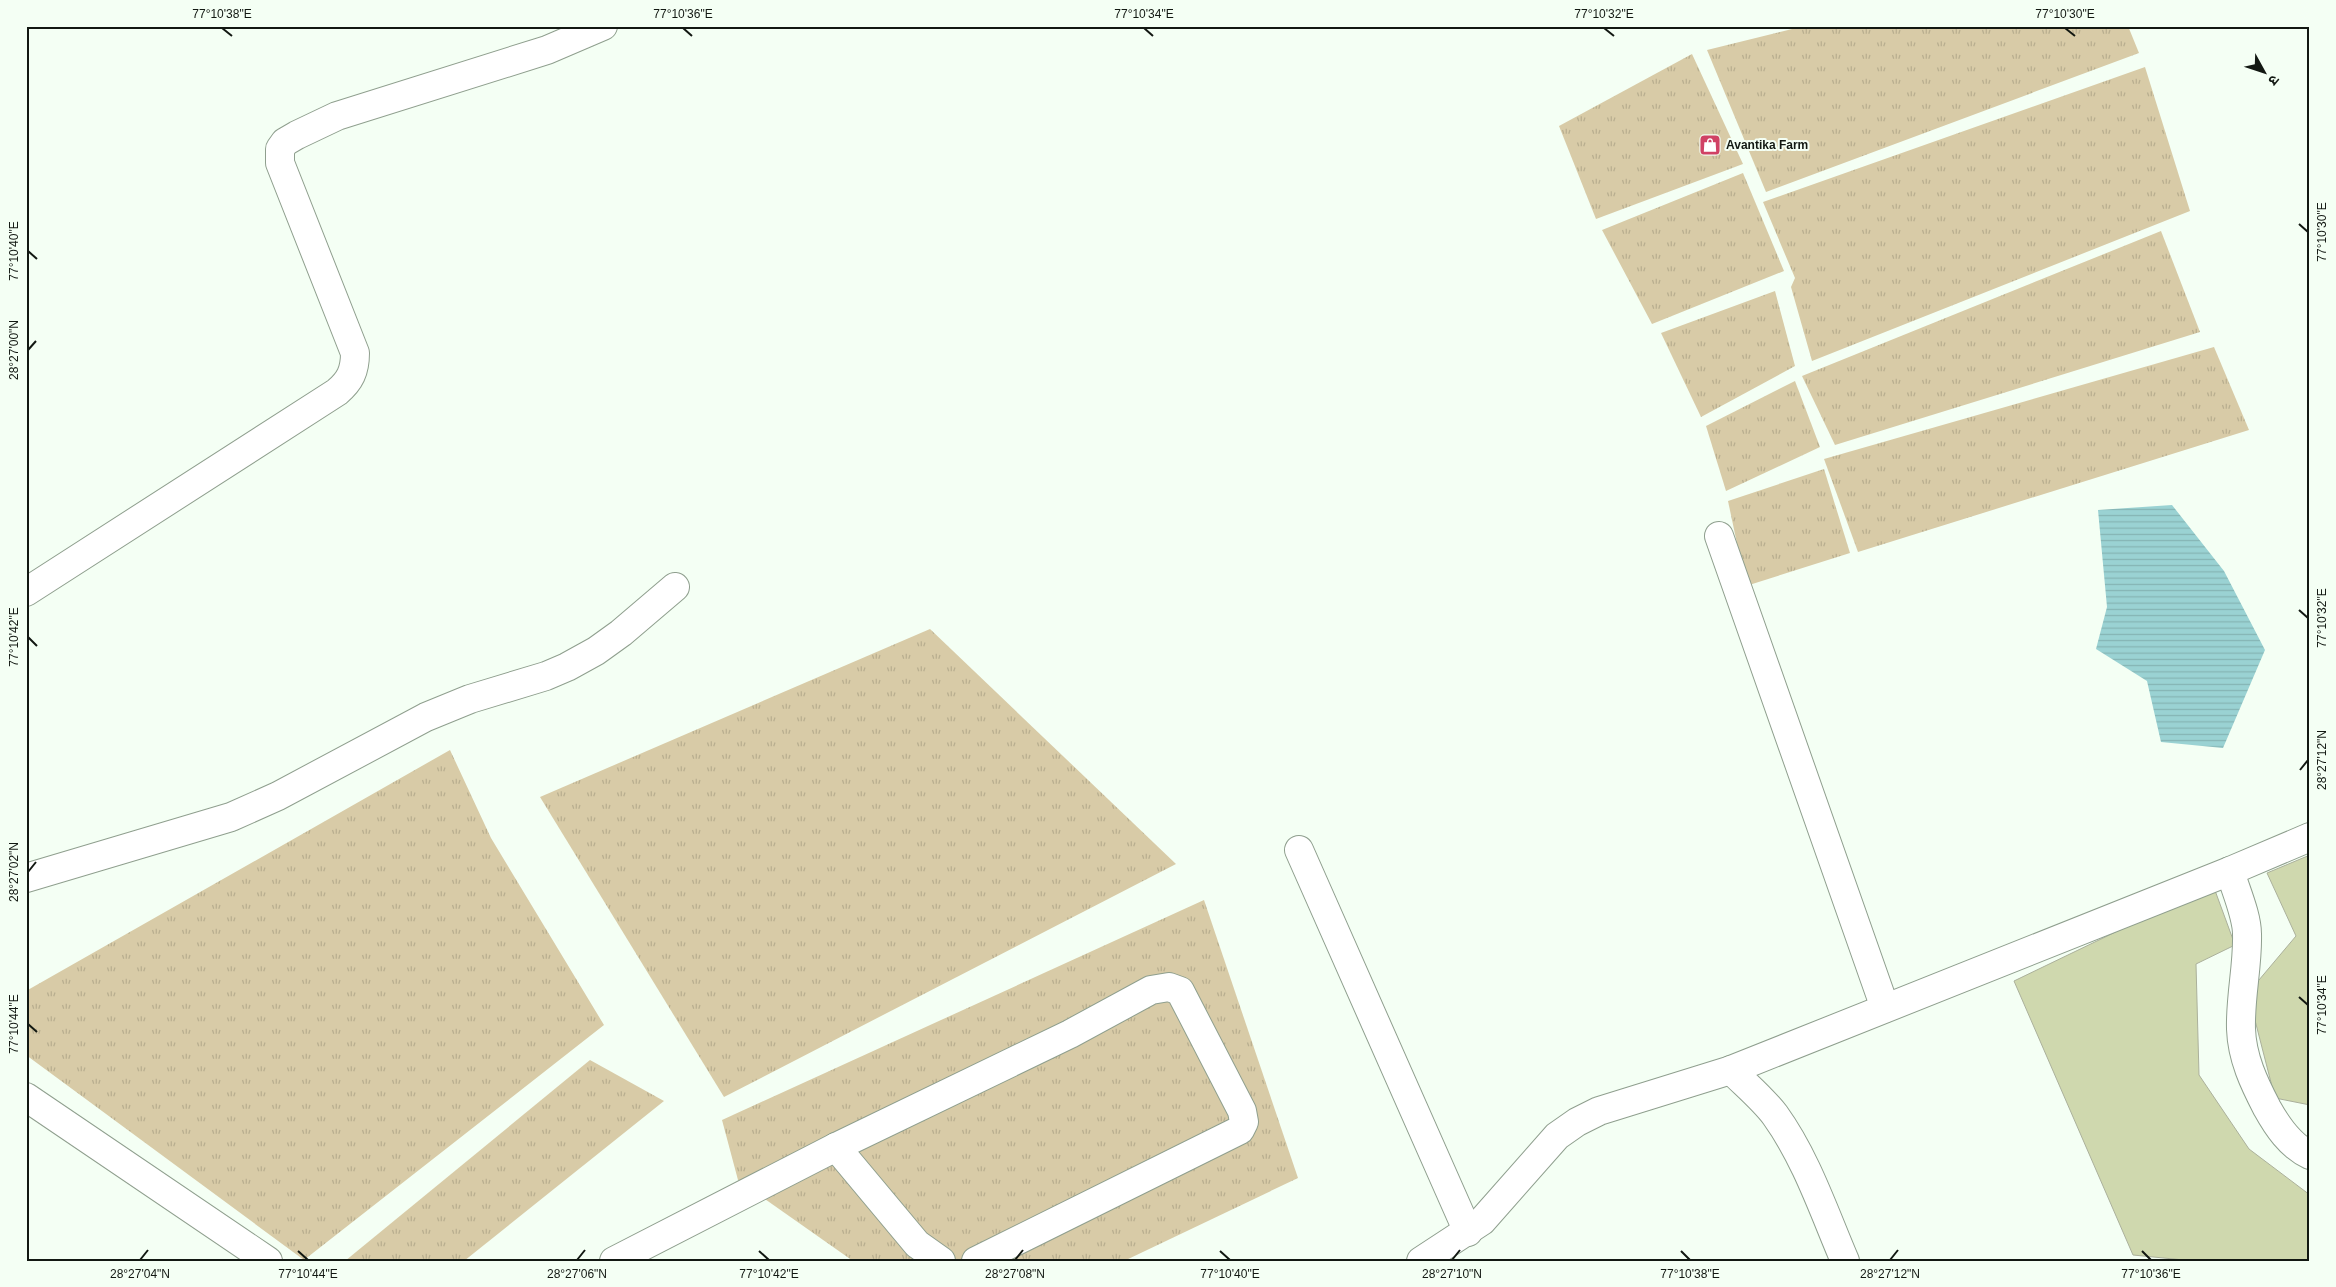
<svg xmlns="http://www.w3.org/2000/svg" width="2336" height="1287" font-family="Arial,'Noto Sans Devanagari',sans-serif">
	<defs>
		<pattern id="grass-tufts" width="24" height="20" patternUnits="userSpaceOnUse" patternTransform="scale(1.25)"><rect width="24" height="20" fill="#d8cba7"/><path d="M3 7l-1-3M5 7V3M7 7l1-3M15 17l-1-3M17 17v-4M19 17l1-3" fill="none" stroke="#b8ae8f"/></pattern>
		<pattern id="water-rules" width="6" height="5" patternUnits="userSpaceOnUse" patternTransform="scale(1.25)"><rect width="6" height="5" fill="#9ad2d3"/><path d="M0 2.5h6" fill="none" stroke="#84b4b4"/></pattern>
	</defs>
	<rect width="100%" height="100%" fill="#f4fff4"/>
	<g fill="url(#grass-tufts)">
		<path d="M1804,26H2128L2139,53L1766,192L1707,50Z"/>
		<path d="M1692,54L1743,164L1596,219L1559,126Z"/>
		<path d="M2145,67L2190,211L1812,361L1791,287L1795,278L1763,202Z"/>
		<path d="M1743,173L1784,271L1652,324L1602,230Z"/>
		<path d="M2161,231L2200,332L1835,445L1802,376Z"/>
		<path d="M1775,291L1795,366L1701,417L1661,333Z"/>
		<path d="M2214,347L2249,430L1858,552L1824,459Z"/>
		<path d="M1795,381L1820,447L1726,491L1706,426Z"/>
		<path d="M1824,469L1850,553L1746,586L1728,501Z"/>
		<path d="M930,629L1176,864L724,1097L540,797Z"/>
		<path d="M450,750L491,838L604,1025L304,1260L26,1055V991Z"/>
		<path d="M1204,900L1298,1178L1124,1261H853L738,1180L722,1120Z"/>
		<path d="M590,1060L664,1101L464,1261H345Z"/>
	</g>
	<path fill="url(#water-rules)" d="M2172,505L2224,571L2265,650L2223,748L2161,742L2147,681L2096,649L2107,607L2098,510Z"/>
	<g fill="#cfd8ae" stroke="#abb09b">
		<path d="M2310,855V1105L2275,1098L2248,993L2296,936L2267,873Z"/>
		<path d="M2213,885L2235,945L2196,964L2199,1075L2249,1149L2310,1195V1261H2194L2133,1255L2014,981Z"/>
	</g>
	<g fill="none" stroke-linecap="round" stroke-linejoin="round">
		<g stroke="#8f9f8e" stroke-width="30">
			<g id="minor">
				<path d="M1719,536L1885,1008"/>
				<path d="M26,592L337,392C350,381 355,371 355,353L280,163V149L285,142L297,135L337,116L547,50L603,26"/>
				<path d="M1299,850L1468,1232"/>
				<path d="M2230,871C2235,889 2247,915 2247,934C2248,965 2240,997 2241,1029C2242,1058 2254,1083 2267,1108C2277,1126 2290,1146 2310,1155"/>
				<path d="M26,878L231,817L278,796L426,717L470,699L546,676L567,667L596,651L621,633L675,587"/>
				<path d="M1731,1070C1746,1085 1763,1099 1775,1115C1806,1158 1824,1212 1845,1261"/>
				<path d="M26,1097L268,1261"/>
				<path d="M836,1147L917,1244L941,1261"/>
				<path d="M614,1261L836,1147L1070,1034L1151,990L1169,987L1180,991L1242,1111L1244,1122L1240,1130L976,1261"/>
				<path d="M1421,1261L1482,1221L1557,1136L1577,1122L1599,1111L1731,1070L2230,871L2310,837"/>
			</g>
		</g>
		<use href="#minor" stroke="#fff" stroke-width="28"/>
	</g>
	<path fill="none" stroke="#121812" stroke-width="2" d="M222,28L232,36M683,28L692,36M1144,28L1153,36M1604,28L1614,36M2065,28L2075,36M2299,224L2308,232M28,251L37,259M28,350L36,341M2299,610L2308,618M28,637L37,646M2300,770L2308,760M28,872L36,862M2299,997L2308,1005M28,1024L37,1032M298,1251L308,1260M759,1251L769,1260M1220,1251L1230,1260M1681,1251L1690,1260M2142,1251L2151,1260M140,1260L148,1250M577,1260L585,1250M1015,1260L1023,1250M1452,1260L1460,1250M1890,1260L1898,1250"/>
	<defs>
		<g id="shop-square" transform="scale(1.125)"><rect x="-9" y="-9" width="18" height="18" rx="4" fill="#d04164" stroke="#f4fff4"/><path d="M-5-2.5h2.3a2.7 3.5 0 0 1 5.4 0H5L5.5 6h-11ZM-1.5-2.5h3a1.5 2.3 0 0 0-3 0Z" fill="#fff"/></g>
	</defs>
	<g fill-rule="evenodd">
		<use href="#shop-square" x="1710" y="145"/>
	</g>
	<g text-anchor="middle" stroke-width="4" stroke-linejoin="round" paint-order="stroke">
		<g font-size="12" font-weight="bold" fill="#121812" stroke="#f4fff4" text-anchor="start">
			<text x="1726" y="149">Avantika Farm</text>
		</g>
	</g>
	<rect width="2336" height="1287" fill="none" stroke="#f4fff4" stroke-width="55"/>
	<g transform="translate(2264 72) rotate(130)" stroke="#f4fff4" stroke-width="4" paint-order="stroke">
	<path d="M0-4L9 19L0 12L-9 19Z" fill="#121812"/>
	<text y="-8" font-size="14" font-weight="bold" text-anchor="middle" fill="#121812">उ</text>
	</g>
	<rect x="28" y="28" width="2280" height="1232" fill="none" stroke="#121812" stroke-width="2"/>
	<g font-size="12" text-anchor="middle" fill="#121812">
		<text x="222" y="18">77°10'38"E</text>
		<text x="683" y="18">77°10'36"E</text>
		<text x="1144" y="18">77°10'34"E</text>
		<text x="1604" y="18">77°10'32"E</text>
		<text x="2065" y="18">77°10'30"E</text>
		<text transform="translate(2322 232) rotate(-90)" y="4">77°10'30"E</text>
		<text transform="translate(14 251) rotate(-90)" y="4">77°10'40"E</text>
		<text transform="translate(14 350) rotate(-90)" y="4">28°27'00"N</text>
		<text transform="translate(2322 618) rotate(-90)" y="4">77°10'32"E</text>
		<text transform="translate(14 637) rotate(-90)" y="4">77°10'42"E</text>
		<text transform="translate(2322 760) rotate(-90)" y="4">28°27'12"N</text>
		<text transform="translate(14 872) rotate(-90)" y="4">28°27'02"N</text>
		<text transform="translate(2322 1005) rotate(-90)" y="4">77°10'34"E</text>
		<text transform="translate(14 1024) rotate(-90)" y="4">77°10'44"E</text>
		<text x="140" y="1278">28°27'04"N</text>
		<text x="308" y="1278">77°10'44"E</text>
		<text x="577" y="1278">28°27'06"N</text>
		<text x="769" y="1278">77°10'42"E</text>
		<text x="1015" y="1278">28°27'08"N</text>
		<text x="1230" y="1278">77°10'40"E</text>
		<text x="1452" y="1278">28°27'10"N</text>
		<text x="1690" y="1278">77°10'38"E</text>
		<text x="1890" y="1278">28°27'12"N</text>
		<text x="2151" y="1278">77°10'36"E</text>
	</g>
</svg>
